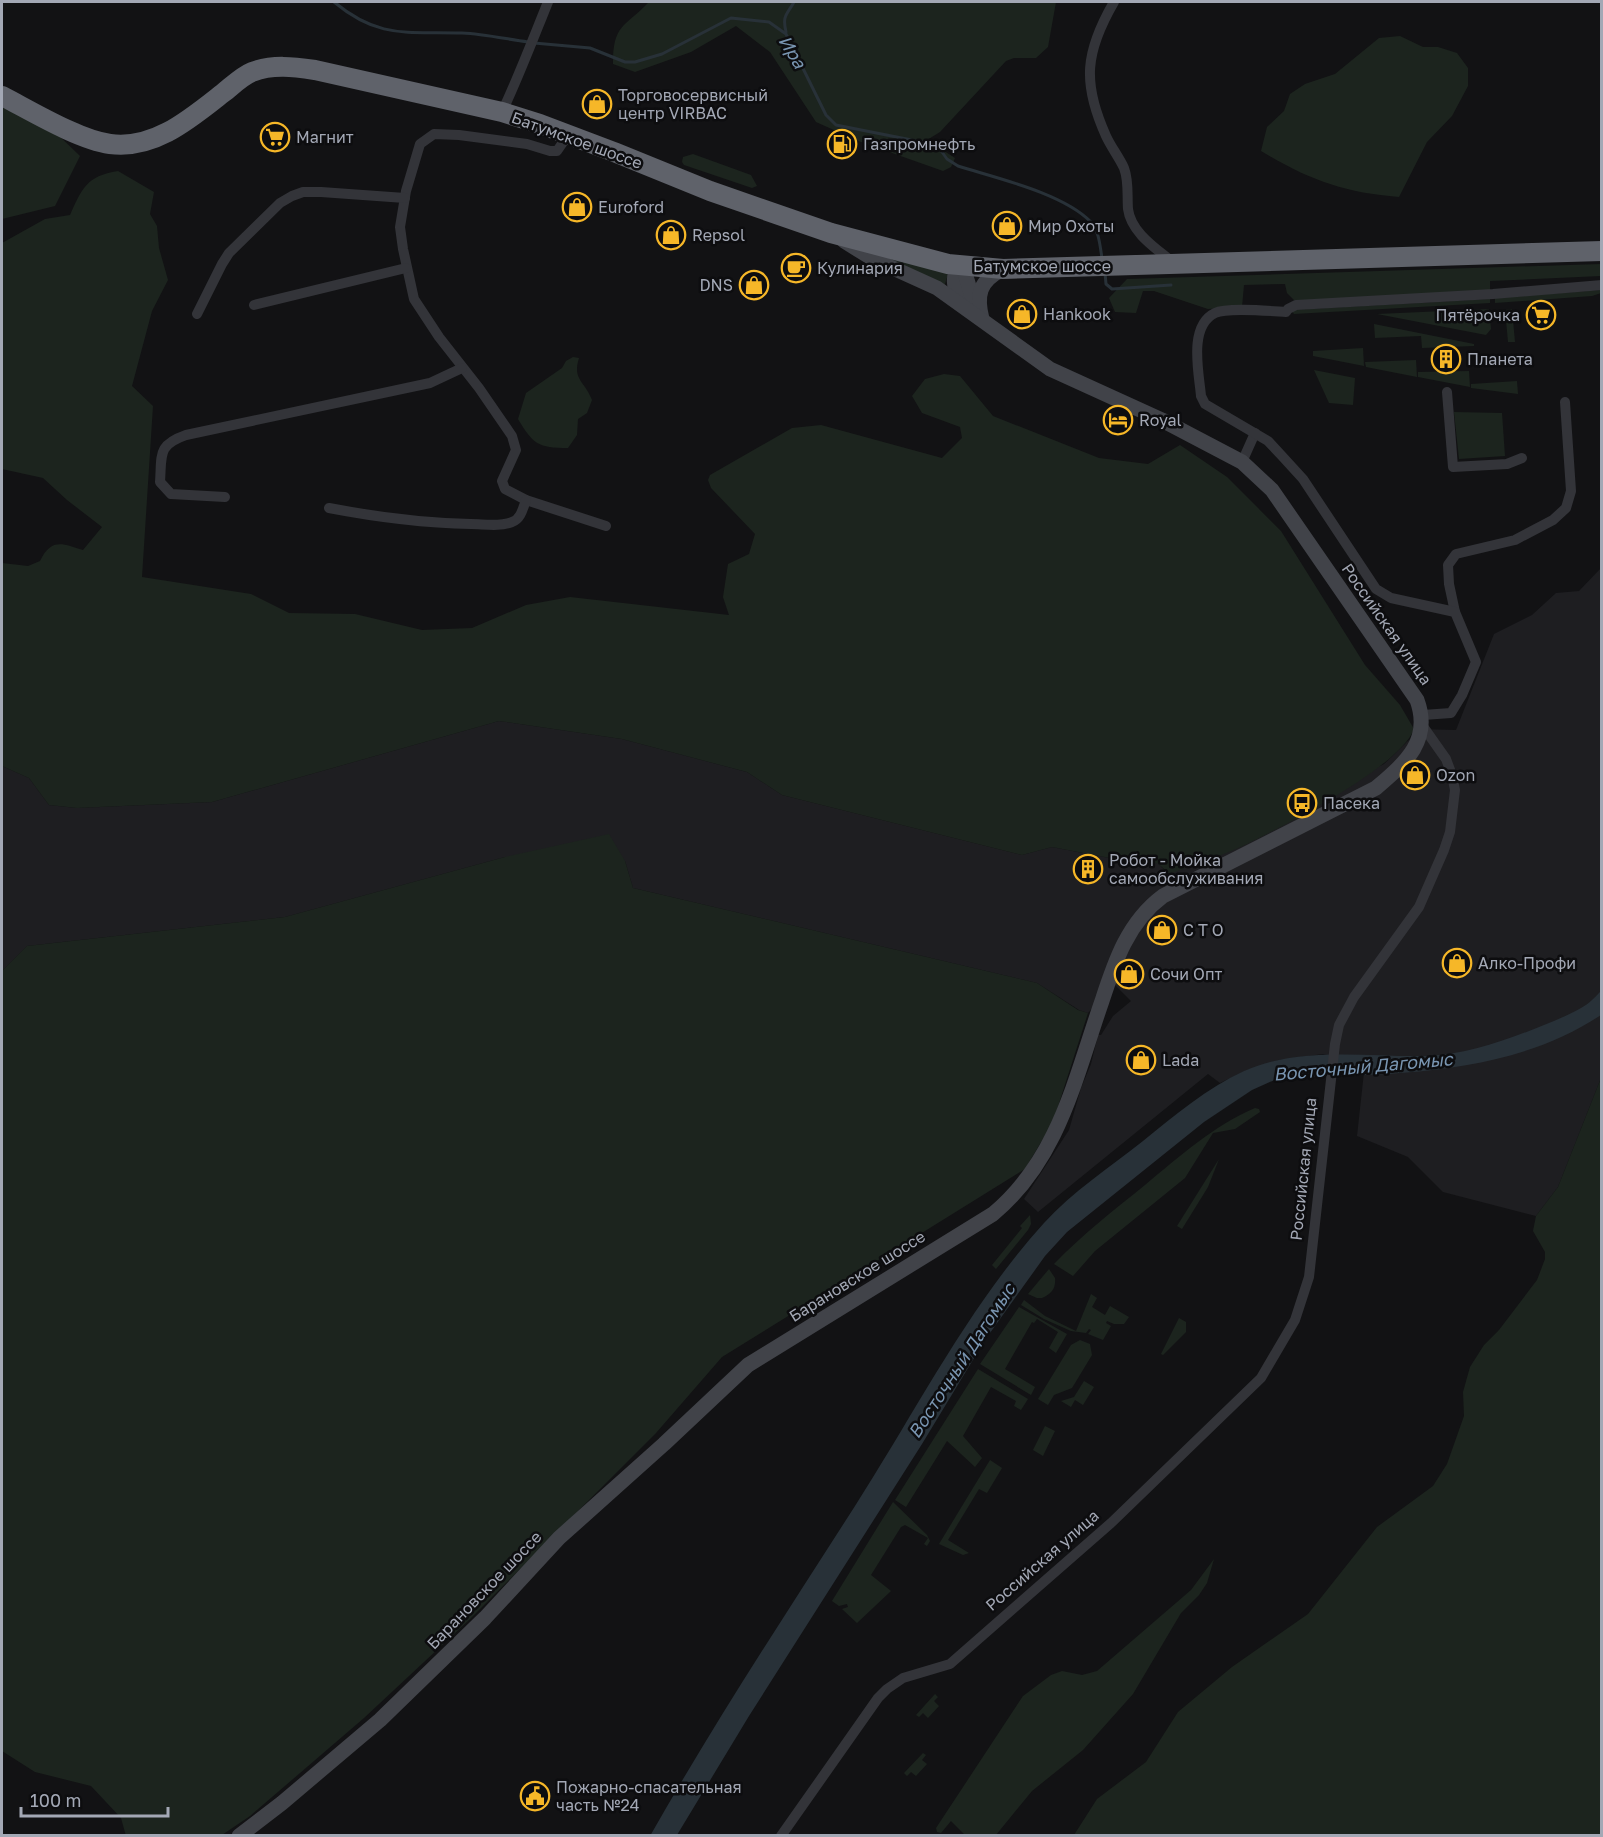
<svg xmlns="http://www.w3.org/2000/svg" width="1603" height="1837" font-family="'Golos Text',sans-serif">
	<rect width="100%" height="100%" fill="#121214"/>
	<path fill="#1e1e21" d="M1601,568V1078L1558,1187L1536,1216L1443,1192L1408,1157L1357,1136L1365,1063L1323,1054L1279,1060L1247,1070L1220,1083L1208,1074L1038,1212L1024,1199L1069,1130L1081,1088L1091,1064L1098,1035H1101L1113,1016L1131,1001L1114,984L1088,1013L1079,1010L1037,983L633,888L625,861L505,857L285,917L27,946L2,971V766L29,778L49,805L77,808L212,802L499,721L622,739L747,772L782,795L1022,855L1052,847L1131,862L1142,866L1157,862L1166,872L1384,764L1411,738L1414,729L1456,730L1494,634L1532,615L1556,593L1579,591Z"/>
	<g fill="#1c241e">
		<path d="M649,2H1056L1048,47L1036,58H1014L1006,61L940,132L927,140L955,158L951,167L943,171L861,142L816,122L770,52L736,26L691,52L635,72L613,64C613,24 624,28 649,2Z"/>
		<path d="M1400,36L1423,47H1438L1457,53L1468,68V86L1452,116L1427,142L1399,197C1344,193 1307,179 1261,151L1267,127L1284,111L1290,94L1305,84L1335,74L1379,38Z"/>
		<path d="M2,107L54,131L80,156L55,206L2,219Z"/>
		<path d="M693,154L751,175L757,186L752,188L684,165L682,162L683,157Z"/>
		<path d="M118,171L154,192L150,214L157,226L159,248L168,280L152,311L132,386L153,406L142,577L251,594L289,613L355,614L422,630L472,628L526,605L570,597L729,615L723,597L728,564L749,554L755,534L711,488L708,480L710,475L792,428L821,425L942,458L962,438L960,427L922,413L912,396L925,379L944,374L960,376L993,416L1099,458L1148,464L1180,445L1227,477L1281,531L1365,665L1400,705L1414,729C1400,767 1285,825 1247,844C1222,856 1196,864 1170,874L1157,863L1142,866L1131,862L1052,847L1022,855L782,795L747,772L622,739L499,721L212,802L77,808L49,805L29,778L2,766V563L28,566L40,561C51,538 62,543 83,550L102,527L67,500L43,478L2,469V243L45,219L70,215C82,189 86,176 118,171Z"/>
		<path d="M890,257L946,271L948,274L945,284L943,286L888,261Z"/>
		<path d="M1601,264V276L1490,281V291L1296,302L1287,293L1285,284L1244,285L1242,307L1208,309L1154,291H1143L1136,313L1115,312L1109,298L1127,279Z"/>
		<path d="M1601,290V293L1592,296L1495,303V298Z"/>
		<path d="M1490,299V303L1294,314L1291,310Z"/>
		<path d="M1489,309L1491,329L1486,335L1377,314Z"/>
		<path d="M1512,309L1515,342H1508L1505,310Z"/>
		<path d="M1374,324L1474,344V346L1422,348L1421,336L1375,338Z"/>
		<path d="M1363,348L1364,366L1313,356V351Z"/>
		<path d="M573,357L579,358C572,380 585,381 592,400L587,413L578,419L577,435L568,448C538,448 533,444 518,419L526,393L562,368L566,361Z"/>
		<path d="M1416,360L1417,377L1366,367L1365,362Z"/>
		<path d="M1314,370L1355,378L1353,405L1329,403Z"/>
		<path d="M1469,371L1470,387L1418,377V372Z"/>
		<path d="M1517,381L1518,394L1471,388V384Z"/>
		<path d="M1454,412L1502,413L1505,456L1459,459Z"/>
		<path d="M609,834L625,861L633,888L1037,983L1078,1010L1088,1013L1053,1122L1025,1169L722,1357L656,1433L469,1620L364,1718L250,1816L222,1835L126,1836L121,1818L91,1786L35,1772L2,1751V971L27,946L285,917L505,857Z"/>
		<path d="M1601,1078V1835H1074L1097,1799L1146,1762L1178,1712L1232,1667L1308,1614L1377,1527L1433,1486L1447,1464L1464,1416L1463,1392L1470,1367L1484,1345L1499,1330L1537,1280L1545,1259V1252L1533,1231L1536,1216L1558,1187Z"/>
		<path d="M1255,1108L1259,1109L1260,1112L1235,1129L1213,1133L1185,1178L1095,1251L1073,1276L1054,1264C1082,1235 1114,1210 1145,1185C1180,1156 1213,1126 1255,1108Z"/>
		<path d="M1219,1159L1208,1187L1182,1229L1177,1226Z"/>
		<path d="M1030,1215L1031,1224L1028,1230L996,1269L992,1265L1022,1228L1020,1226Z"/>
		<path d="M1049,1269L1055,1278C1056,1288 1052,1294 1042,1298H1037L1028,1294Z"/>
		<path d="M1091,1294L1097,1298L1092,1307L1105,1315L1110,1306L1129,1317L1124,1324H1114L1107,1321L1106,1323L1111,1326L1103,1340L1088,1334L1091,1330L1089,1329L1086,1333L1071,1331L1044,1319L1021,1305L1024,1300L1045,1316L1076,1331Z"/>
		<path d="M1019,1307L1067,1334L1056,1353L1049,1348L1058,1332L1037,1319L1034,1323L1032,1322L1005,1369L1035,1387L1031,1395L980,1364Z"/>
		<path d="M1179,1318L1186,1322V1332L1163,1355L1161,1354Z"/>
		<path d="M1080,1340L1090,1344L1092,1355L1072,1388L1054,1395L1048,1405L1038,1399L1071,1345Z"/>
		<path d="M978,1369L1028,1399L1021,1410L1014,1406L1016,1401L991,1387L963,1436L982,1458L975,1467L947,1441L906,1507L895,1500Z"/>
		<path d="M1084,1381L1094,1387L1083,1405L1075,1400L1071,1407L1061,1401L1074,1397Z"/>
		<path d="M1045,1426L1055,1431L1043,1456L1033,1450Z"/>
		<path d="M990,1460L1002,1468L987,1493L979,1489L948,1540L969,1553L963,1555L939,1544Z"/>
		<path d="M893,1502L927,1535L930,1541L927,1546L924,1544L928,1538L905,1525L901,1527L871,1575L891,1591L857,1623L842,1609L848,1607L847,1604L839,1606L832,1601Z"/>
		<path d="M1214,1559L1207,1583L1199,1595L1181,1613L1133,1694L1083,1750L1032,1791L996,1835H965L951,1821L941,1833L937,1832L936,1828L1023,1696L1051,1675L1062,1671L1082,1675L1097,1671L1191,1590Z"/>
		<path d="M935,1694L938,1697L934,1701L939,1706L928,1718L923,1713L919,1717L916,1715Z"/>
		<path d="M923,1753L926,1755L922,1760L927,1764L916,1776L911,1772L907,1776L904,1773Z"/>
	</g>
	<path fill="#283138" d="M1601,991V1015C1508,1077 1387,1074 1279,1078L1252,1090L1204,1122L1067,1232L1045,1256L985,1340L922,1444L749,1716L677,1835L650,1836C714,1723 785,1615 855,1506C916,1411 968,1307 1044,1223C1072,1192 1110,1167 1143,1141C1175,1115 1207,1088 1244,1071C1300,1046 1366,1057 1426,1056C1466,1055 1507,1040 1544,1025C1556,1020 1569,1015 1581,1008C1589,1004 1595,997 1601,991Z"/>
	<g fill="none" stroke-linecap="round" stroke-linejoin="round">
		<g stroke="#283138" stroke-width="3">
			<path d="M334,2C380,40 408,31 462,33C484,34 506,39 528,42"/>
			<path d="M786,32C782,15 787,15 794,2"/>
			<path d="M534,43L590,48L625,62H635L662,54L731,18L769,22L786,34L826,115L836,125L937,145L947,159L958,166C996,178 1063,193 1091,222C1099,231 1100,246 1102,258"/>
			<path d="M1105,273L1106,284L1112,289L1171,285"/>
		</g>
		<g stroke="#333439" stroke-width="10">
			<path d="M1114,2C1085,52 1082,83 1106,136C1111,147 1119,157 1124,168C1129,181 1127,195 1128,209C1131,233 1157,249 1175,264"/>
			<path d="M502,112C519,76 533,39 548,2"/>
			<path d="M568,135L557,151H550L527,144L459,135L434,134L420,144L406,191L400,227L403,249L414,299L439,337L479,388L512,436L516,450L502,481L505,489L526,500L606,526"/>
			<path d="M254,305L406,268"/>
			<path d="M197,314L222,264L229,253L280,203L292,196L303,192H321L405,198"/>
			<path d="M1447,392L1453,467L1507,464L1522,458"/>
			<path d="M1242,462L1255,433"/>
			<path d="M225,497L171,494L160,482C162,455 157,445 186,435L430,383L462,368"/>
			<path d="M329,508C376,517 423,523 471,524C484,524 499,527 512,522C521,519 523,508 526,500"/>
			<path d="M1455,612L1449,584L1448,565L1456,554L1515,540L1553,520L1566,508L1571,491L1565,402"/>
			<path d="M1423,715L1451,713L1462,695L1476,662L1455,612L1391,598L1376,589L1303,479L1282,456L1268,441L1205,404L1201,396C1199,373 1188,326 1215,313C1227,307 1270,311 1286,312L1288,309L1296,305L1493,294L1602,285"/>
			<path d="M781,1836L878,1698L887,1689L903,1678L950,1664L1111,1523L1261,1378L1295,1320L1309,1277L1335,1044L1339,1025L1354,997L1419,907L1444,850L1450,832L1455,790L1452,775L1446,759L1422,725"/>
		</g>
		<g stroke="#414349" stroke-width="15">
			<path d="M958,266C951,281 954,291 965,303"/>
			<path d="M962,267C969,280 970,295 976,309"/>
			<path d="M982,319C976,295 979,281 1003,269"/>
			<path d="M239,1836L282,1803L380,1720L485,1618L559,1538L664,1444L748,1365L993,1214C1059,1159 1075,1078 1102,1001C1115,961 1128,922 1163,896L1376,788C1405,763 1432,741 1417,700L1272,490L1242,462L1162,420L1050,369L937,288L873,259L844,241"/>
		</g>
		<path stroke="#5f626a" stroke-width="20" d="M2,96C31,111 79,140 110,144C154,150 190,119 223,93C232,86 242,76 252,72C273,64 294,67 315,70L502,112L540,124L614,152L710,191L831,233L948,264L1003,269L1602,251"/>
	</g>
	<defs>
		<g id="shop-ring" transform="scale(1.5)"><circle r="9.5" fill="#0d0d0f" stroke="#f6b728" stroke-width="1.5"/><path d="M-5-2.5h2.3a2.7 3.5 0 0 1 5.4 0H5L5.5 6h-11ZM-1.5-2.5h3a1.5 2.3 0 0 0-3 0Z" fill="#f6b728"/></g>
		<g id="supermarket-ring" transform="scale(1.5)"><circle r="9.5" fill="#0d0d0f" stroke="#f6b728" stroke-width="1.5"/><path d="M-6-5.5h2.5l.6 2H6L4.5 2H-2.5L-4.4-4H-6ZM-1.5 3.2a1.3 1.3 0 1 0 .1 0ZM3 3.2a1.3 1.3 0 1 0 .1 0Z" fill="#f6b728"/></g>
		<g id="fuel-ring" transform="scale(1.5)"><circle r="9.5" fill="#0d0d0f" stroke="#f6b728" stroke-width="1.5"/><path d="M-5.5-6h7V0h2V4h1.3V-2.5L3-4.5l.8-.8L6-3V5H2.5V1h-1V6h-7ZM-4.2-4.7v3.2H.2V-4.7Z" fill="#f6b728"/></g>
		<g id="cafe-ring" transform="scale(1.5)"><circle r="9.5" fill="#0d0d0f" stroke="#f6b728" stroke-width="1.5"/><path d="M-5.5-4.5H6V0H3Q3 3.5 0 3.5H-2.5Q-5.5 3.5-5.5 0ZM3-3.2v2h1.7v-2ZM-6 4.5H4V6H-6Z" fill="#f6b728"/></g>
		<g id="building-ring" transform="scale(1.5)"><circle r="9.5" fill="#0d0d0f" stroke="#f6b728" stroke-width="1.5"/><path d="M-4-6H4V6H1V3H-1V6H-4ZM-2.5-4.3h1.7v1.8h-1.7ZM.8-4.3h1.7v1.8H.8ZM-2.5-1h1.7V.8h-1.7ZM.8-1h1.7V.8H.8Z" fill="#f6b728"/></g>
		<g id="hotel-ring" transform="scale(1.5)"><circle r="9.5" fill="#0d0d0f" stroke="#f6b728" stroke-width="1.5"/><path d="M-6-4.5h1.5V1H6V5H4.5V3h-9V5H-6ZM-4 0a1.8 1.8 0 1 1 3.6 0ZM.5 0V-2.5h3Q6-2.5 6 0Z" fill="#f6b728"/></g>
		<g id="bus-ring" transform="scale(1.5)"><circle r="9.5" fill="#0d0d0f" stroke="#f6b728" stroke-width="1.5"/><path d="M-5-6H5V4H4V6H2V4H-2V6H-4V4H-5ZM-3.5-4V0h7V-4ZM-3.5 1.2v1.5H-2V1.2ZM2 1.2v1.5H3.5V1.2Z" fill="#f6b728"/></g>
		<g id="civic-ring" transform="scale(1.5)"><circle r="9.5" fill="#0d0d0f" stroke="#f6b728" stroke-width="1.5"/><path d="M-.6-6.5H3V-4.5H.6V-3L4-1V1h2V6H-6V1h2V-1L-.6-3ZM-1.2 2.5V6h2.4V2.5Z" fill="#f6b728"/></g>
	</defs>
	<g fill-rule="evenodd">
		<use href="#shop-ring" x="597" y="104"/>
		<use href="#supermarket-ring" x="275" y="137"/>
		<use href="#fuel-ring" x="842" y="144"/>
		<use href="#shop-ring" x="577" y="207"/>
		<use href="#shop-ring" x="1007" y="226"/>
		<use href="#shop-ring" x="671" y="235"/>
		<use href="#cafe-ring" x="796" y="268"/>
		<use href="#shop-ring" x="754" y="285"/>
		<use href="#shop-ring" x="1022" y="314"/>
		<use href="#supermarket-ring" x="1541" y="315"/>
		<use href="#building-ring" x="1446" y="359"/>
		<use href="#hotel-ring" x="1118" y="420"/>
		<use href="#shop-ring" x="1415" y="775"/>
		<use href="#bus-ring" x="1302" y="803"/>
		<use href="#building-ring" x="1088" y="869"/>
		<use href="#shop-ring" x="1162" y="930"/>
		<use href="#shop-ring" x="1457" y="963"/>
		<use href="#shop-ring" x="1129" y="974"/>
		<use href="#shop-ring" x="1141" y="1060"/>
		<use href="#civic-ring" x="535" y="1796"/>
	</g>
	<g text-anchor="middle" stroke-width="5" stroke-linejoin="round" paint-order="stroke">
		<g font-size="16" fill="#a3a8b5" stroke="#0d0d0f" text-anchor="start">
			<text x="618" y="101">Торговосервисный<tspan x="618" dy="18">центр VIRBAC</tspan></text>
			<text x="296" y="143">Магнит</text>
			<text x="863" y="150">Газпромнефть</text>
			<text x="598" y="213">Euroford</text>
			<text x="1028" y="232">Мир Охоты</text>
			<text x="692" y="241">Repsol</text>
			<text x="817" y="274">Кулинария</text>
			<text x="733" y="291" text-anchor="end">DNS</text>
			<text x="1043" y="320">Hankook</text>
			<text x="1520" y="321" text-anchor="end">Пятёрочка</text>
			<text x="1467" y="365">Планета</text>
			<text x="1139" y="426">Royal</text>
			<text x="1436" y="781">Ozon</text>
			<text x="1323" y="809">Пасека</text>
			<text x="1109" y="866">Робот - Мойка<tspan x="1109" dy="18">самообслуживания</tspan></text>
			<text x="1183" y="936">С Т О</text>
			<text x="1478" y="969">Алко-Профи</text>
			<text x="1150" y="980">Сочи Опт</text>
			<text x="1162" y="1066">Lada</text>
			<text x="556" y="1793">Пожарно-спасательная<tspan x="556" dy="18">часть №24</tspan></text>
		</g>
		<g font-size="16" fill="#a3a8b5" stroke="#0d0d0f">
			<text transform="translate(577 140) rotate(20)" y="6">Батумское шоссе</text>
			<text x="1042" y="272">Батумское шоссе</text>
			<text transform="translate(1387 624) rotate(55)" y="6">Российская улица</text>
			<text transform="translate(1303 1169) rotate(-84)" y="6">Российская улица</text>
			<text transform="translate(857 1276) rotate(-32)" y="6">Барановское шоссе</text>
			<text transform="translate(1042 1560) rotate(-41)" y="6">Российская улица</text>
			<text transform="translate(484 1590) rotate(-46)" y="6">Барановское шоссе</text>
		</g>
		<g font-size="18" font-style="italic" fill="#7995b1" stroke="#0d0d0f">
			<text transform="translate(792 52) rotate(59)" y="6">Ира</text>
			<text transform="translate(1363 1067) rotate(-5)" y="6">Восточный Дагомыс</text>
			<text transform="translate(962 1361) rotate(-57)" y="6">Восточный Дагомыс</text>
		</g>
	</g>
	<rect width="1603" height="1837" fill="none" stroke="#a3a8b5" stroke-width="6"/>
	<path d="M21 1807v9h147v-9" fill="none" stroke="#a3a8b5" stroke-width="3"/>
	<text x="30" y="1807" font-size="18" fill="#a3a8b5" stroke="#0d0d0f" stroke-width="4.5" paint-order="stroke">100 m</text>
</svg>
